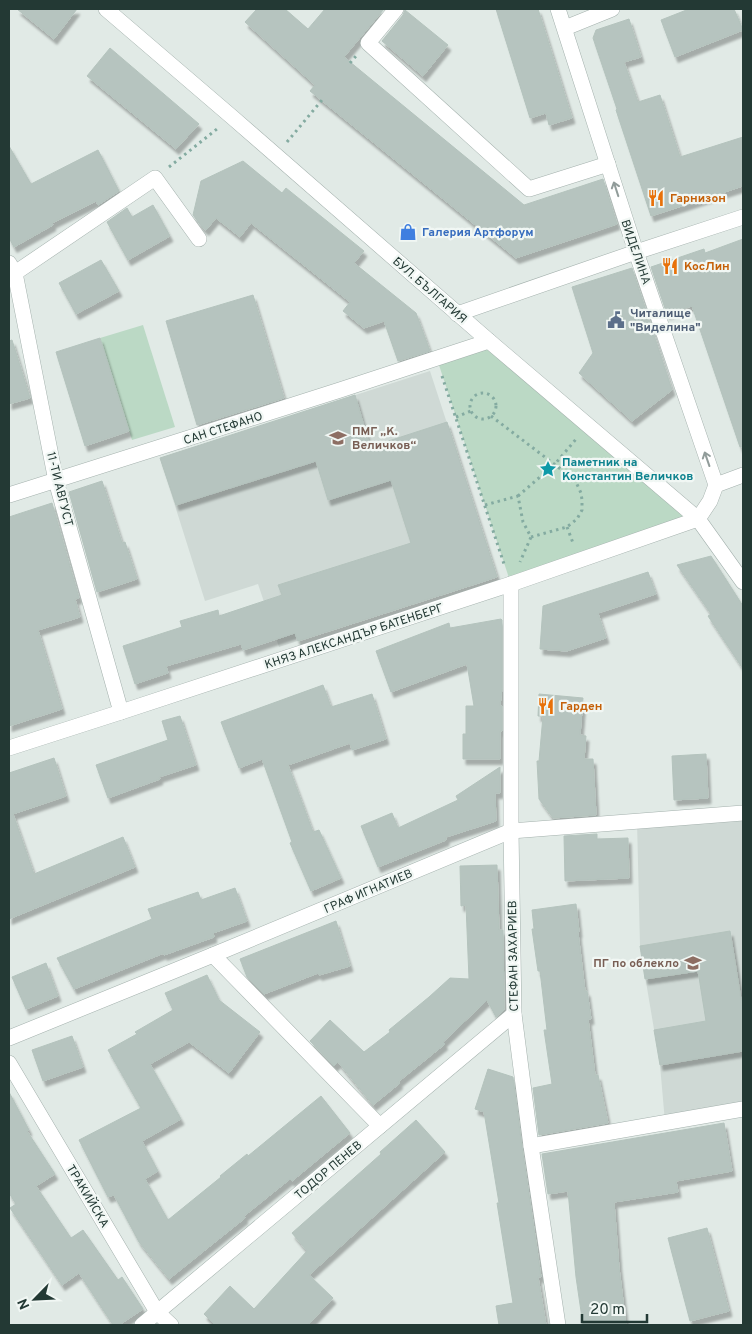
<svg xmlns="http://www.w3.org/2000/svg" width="752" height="1334" font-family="Overpass,sans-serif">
	<defs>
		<filter id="shadow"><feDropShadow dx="3" dy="5.5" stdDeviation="1" flood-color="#0004"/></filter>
	</defs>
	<rect width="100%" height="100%" fill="#e1eae6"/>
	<g fill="#cfd9d5">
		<path d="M430,371L497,577L279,647L258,584L205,601L160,458Z"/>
		<path d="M743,813V1109L665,1122L660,1065L640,946L637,821Z"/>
	</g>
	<g fill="#bbd9c5">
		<path d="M143,325L175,427L132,440L100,338Z"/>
		<path d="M489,341L698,519L511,584L437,359Z"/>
	</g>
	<g fill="#b6c4bf" stroke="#b4c3bd" filter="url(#shadow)">
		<path d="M17,9H77L54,39Z"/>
		<path d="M257,9H285L308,29L325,9H384L344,57L524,205L603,179L617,224L516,258L310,91L315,85L245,22Z"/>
		<path d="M496,9H538L572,118L549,125L546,113L530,118Z"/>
		<path d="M689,9H734L743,30L675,57L661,20Z"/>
		<path d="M405,10L448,45L423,76L382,41L403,15Z"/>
		<path d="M629,19L641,57L624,62L638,102L660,95L680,157L743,137V186L651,216L616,110L617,109L593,38L596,30Z"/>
		<path d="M110,48L199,124L176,149L87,76Z"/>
		<path d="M9,146L31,184L98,150L119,191L98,205L96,201L52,223L53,225L14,247L9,238Z"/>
		<path d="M243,161L282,193L286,188L364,251L354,263L416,313L430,351L398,361L384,321L364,328L343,311L350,302L251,223L240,237L216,218L206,230L202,227L193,215L201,181Z"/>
		<path d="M153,205L170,236L128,260L107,222L127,208L132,217Z"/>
		<path d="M743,239V447H740L692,306L667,314L651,267L704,249L705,253Z"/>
		<path d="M101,260L119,291L76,314L59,283Z"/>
		<path d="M632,268L672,390L632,421L579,373L593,353L572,287Z"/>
		<path d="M253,295L284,398L197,425L166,321Z"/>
		<path d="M100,338L129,431L85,446L56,352Z"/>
		<path d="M12,340L30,398L9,404V341Z"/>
		<path d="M355,395L370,447L447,422L497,577L298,641L295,633L243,650L241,644L166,666L168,673L135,684L123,646L182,627L180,621L218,610L219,616L282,595L278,585L411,543L391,480L328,500L316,461L176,505L160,458Z"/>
		<path d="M102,481L122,543L125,542L137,579L97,592L69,492Z"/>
		<path d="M52,503L79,598L75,599L80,617L38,630L62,709L9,726V517Z"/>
		<path d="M711,556L743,606V669L708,616L711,614L677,565Z"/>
		<path d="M648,572L656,594L598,613L606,638L567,651L540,649L543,606Z"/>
		<path d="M501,619L502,620V688L500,706H502V731H500V759H463V734H466V706H474L467,664L391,692L376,651L449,623L450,628Z"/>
		<path d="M323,685L331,707L372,694L386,739L352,750L350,743L288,765L313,832L319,830L341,878L311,891L290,843L292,842L262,759L239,768L221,722Z"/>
		<path d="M539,694L583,698L580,735L586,736L584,759H593L596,815L553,818L539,799L537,761H539L543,716H538Z"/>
		<path d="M180,716L196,765L159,777L160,779L108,798L96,765L168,740L162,721Z"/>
		<path d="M706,754L708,798L674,800L672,756Z"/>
		<path d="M54,758L66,796L13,814L34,874L123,837L135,867L9,919V773Z"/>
		<path d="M500,767V793H495L496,821L446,837V840L378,867L361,826L392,813L398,828L458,800L456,796Z"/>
		<path d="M597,834V839L628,838L629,878L565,881L564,836Z"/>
		<path d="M497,865L499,930H503L504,1010L496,1017L487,1000L443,1042L445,1044L398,1082L400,1083L373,1105L338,1062L334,1066L310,1041L330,1020L364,1052L390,1032L389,1030L429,997L450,978L469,979L466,905L461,906L460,866Z"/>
		<path d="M235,888L247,921L213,933L214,937L164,955V953L74,989L57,958L152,919L148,909L198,892L201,900Z"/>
		<path d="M576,904L579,932L578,933L585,991H587L591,1019H588L595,1075H598L608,1123L539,1135L533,1088L552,1084L544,1030H547L540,971H538L532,929H534L532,910Z"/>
		<path d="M336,921L350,966L319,975L318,973L264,994L247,977L240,959Z"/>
		<path d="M730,931L743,1012V1051L660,1065L654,1030L706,1021L698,971L645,979L640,946Z"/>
		<path d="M46,963L58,996L26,1009L12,977Z"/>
		<path d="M207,975L219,1000L260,1032L229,1073L189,1042L150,1064L181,1119L142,1141L158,1171L145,1179L168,1220L221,1177L220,1176L247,1154L248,1156L321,1096L350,1133L292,1181L290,1179L244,1216L245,1218L169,1279L139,1242L114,1195L108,1197L79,1140L141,1108L108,1050L137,1034L135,1032L173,1010L165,993Z"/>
		<path d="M72,1036L83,1067L43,1081L32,1050Z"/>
		<path d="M488,1069L513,1077L522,1147L541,1277H538L546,1325H499L496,1306L513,1303L497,1203H499L484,1112L475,1109Z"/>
		<path d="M9,1092L29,1130L27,1131L55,1174L36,1186L71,1238L83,1230L118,1280L122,1277L143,1309L119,1325H113L79,1273L62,1285L10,1208L16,1204L9,1193Z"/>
		<path d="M416,1120L445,1152L309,1275L333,1298L308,1325H215L204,1314L230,1286L254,1309L307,1251L292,1233L381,1154L380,1152Z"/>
		<path d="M724,1123L732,1171L676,1181L678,1192L614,1202L619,1268L626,1325H583L576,1277L568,1191L548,1194L542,1154Z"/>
		<path d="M707,1228L729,1311L690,1321L668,1238Z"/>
	</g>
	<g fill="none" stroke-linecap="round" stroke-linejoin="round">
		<g stroke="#a4b1ad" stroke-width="16">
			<g id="minor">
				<path d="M106,9L232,117L489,341L698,519L743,582"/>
				<path d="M396,9L368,43L529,189L608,164"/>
				<path d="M565,28L612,9"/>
				<path d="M9,263L15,273L56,481L121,712"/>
				<path d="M9,275L15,273L155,178L199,239"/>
				<path d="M457,314L636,252L743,217"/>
				<path d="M716,485L743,475"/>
				<path d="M9,495L340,390L489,341"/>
				<path d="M511,584V831L514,1014L531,1146L558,1325"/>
				<path d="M9,748L121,712L511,584L698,519L710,501L716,485L636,252L558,9"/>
				<path d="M213,955L380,1126"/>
				<path d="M9,1038L213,955L511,831L743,813"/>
				<path d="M9,1063L157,1312L171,1325"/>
				<path d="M531,1146L743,1109"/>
				<path d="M142,1325L514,1014"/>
			</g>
		</g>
		<g stroke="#84aba1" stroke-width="3" stroke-dasharray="2.5 4" stroke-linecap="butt">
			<path d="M350,63L356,56"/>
			<path d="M287,142L322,100"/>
			<path d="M169,167L217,129"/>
			<path d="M442,376L505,567"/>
			<circle cx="483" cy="406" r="13"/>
			<path d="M491,416L575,480L581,493L582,500V510L577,519L567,527L531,537"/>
			<path d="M456,417L471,411"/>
			<path d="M518,496L555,464L577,438"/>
			<path d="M485,505L518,496L523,522L531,537L520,562"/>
			<path d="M567,527L573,543"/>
		</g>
		<use href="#minor" stroke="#fff" stroke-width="15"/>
	</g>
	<defs><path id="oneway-shaft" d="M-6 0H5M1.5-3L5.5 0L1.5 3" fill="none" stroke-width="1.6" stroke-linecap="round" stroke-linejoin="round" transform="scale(1.25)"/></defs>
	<g stroke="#919c9a">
		<use href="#oneway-shaft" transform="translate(616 189) rotate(-108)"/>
		<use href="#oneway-shaft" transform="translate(707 459) rotate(-109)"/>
	</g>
	<defs>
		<g id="restaurant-bare" transform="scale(1.35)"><path d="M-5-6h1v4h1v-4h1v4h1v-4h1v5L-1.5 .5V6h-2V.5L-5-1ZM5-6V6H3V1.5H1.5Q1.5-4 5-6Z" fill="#e8710a" stroke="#f1f7f4" stroke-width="2.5" paint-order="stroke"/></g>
		<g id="shop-bare" transform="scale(1.35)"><path d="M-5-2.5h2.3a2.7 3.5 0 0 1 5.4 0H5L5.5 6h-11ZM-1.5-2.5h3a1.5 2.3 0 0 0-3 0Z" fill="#3f7fe0" stroke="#f1f7f4" stroke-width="2.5" paint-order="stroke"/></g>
		<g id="civic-bare" transform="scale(1.35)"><path d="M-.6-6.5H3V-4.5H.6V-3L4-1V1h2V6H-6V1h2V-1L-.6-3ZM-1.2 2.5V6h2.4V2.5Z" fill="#5c6f8a" stroke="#f1f7f4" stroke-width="2.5" paint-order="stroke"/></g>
		<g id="school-bare" transform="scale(1.35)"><path d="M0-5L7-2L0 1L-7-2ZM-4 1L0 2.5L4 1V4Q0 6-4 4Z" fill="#8d6e63" stroke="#f1f7f4" stroke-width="2.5" paint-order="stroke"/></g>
		<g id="sight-bare" transform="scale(1.35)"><path d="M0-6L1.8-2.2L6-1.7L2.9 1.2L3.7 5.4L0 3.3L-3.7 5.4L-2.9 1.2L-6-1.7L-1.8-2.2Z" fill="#0f9aa8" stroke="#f1f7f4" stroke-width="2.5" paint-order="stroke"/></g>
	</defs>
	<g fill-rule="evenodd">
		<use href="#restaurant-bare" x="656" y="198"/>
		<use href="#shop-bare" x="408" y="232"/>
		<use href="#restaurant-bare" x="670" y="266"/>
		<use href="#civic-bare" x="616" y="320"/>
		<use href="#school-bare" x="338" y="438"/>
		<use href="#sight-bare" x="548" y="469"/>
		<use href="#restaurant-bare" x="546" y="706"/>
		<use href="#school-bare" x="693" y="963"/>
	</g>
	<g text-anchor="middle" stroke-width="4.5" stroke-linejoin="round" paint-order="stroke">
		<g font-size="12" font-weight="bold" fill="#c56008" stroke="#f1f7f4" text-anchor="start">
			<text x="670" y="202">Гарнизон</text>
			<text x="684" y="270">КосЛин</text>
			<text x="560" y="710">Гарден</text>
		</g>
		<g font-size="12" font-weight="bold" fill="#366cbe" stroke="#f1f7f4" text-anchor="start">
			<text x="422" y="236">Галерия Артфорум</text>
		</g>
		<g font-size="12" fill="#233934" stroke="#f1f7f4">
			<text transform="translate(636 252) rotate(71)" y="4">ВИДЕЛИНА</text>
			<text transform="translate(430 290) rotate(41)" y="4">БУЛ. БЪЛГАРИЯ</text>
			<text transform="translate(223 428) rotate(-18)" y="4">САН СТЕФАНО</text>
			<text transform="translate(60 489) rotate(76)" y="4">11-ТИ АВГУСТ</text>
			<text transform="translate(354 636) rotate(-18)" y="4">КНЯЗ АЛЕКСАНДЪР БАТЕНБЕРГ</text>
			<text transform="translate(368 891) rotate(-23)" y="4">ГРАФ ИГНАТИЕВ</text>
			<text transform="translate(513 956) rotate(-91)" y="4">СТЕФАН ЗАХАРИЕВ</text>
			<text transform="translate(328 1170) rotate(-40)" y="4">ТОДОР ПЕНЕВ</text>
			<text transform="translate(88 1196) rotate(59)" y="4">ТРАКИЙСКА</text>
		</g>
		<g font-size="12" font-weight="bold" fill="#4e5e75" stroke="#f1f7f4" text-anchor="start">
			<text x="630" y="317">Читалище<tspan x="630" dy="14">"Виделина"</tspan></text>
		</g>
		<g font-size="12" font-weight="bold" fill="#785e54" stroke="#f1f7f4" text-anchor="start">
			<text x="352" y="435">ПМГ „К.<tspan x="352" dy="14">Величков“</tspan></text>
			<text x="679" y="967" text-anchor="end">ПГ по облекло</text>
		</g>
		<g font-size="12" font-weight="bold" fill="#0d838f" stroke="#f1f7f4" text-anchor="start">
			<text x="562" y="466">Паметник на<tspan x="562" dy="14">Константин Величков</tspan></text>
		</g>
	</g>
	<rect width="752" height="1334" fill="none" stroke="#233934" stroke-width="20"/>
	<g transform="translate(35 1299) rotate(246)" stroke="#f1f7f4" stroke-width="4" paint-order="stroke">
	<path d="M0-4L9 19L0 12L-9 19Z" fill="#233934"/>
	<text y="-8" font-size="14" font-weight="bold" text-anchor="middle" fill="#233934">N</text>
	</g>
	<path d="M582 1314v8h65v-8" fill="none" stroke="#233934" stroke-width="2.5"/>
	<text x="590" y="1314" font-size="15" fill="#233934" stroke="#f1f7f4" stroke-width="4" paint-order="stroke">20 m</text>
</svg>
